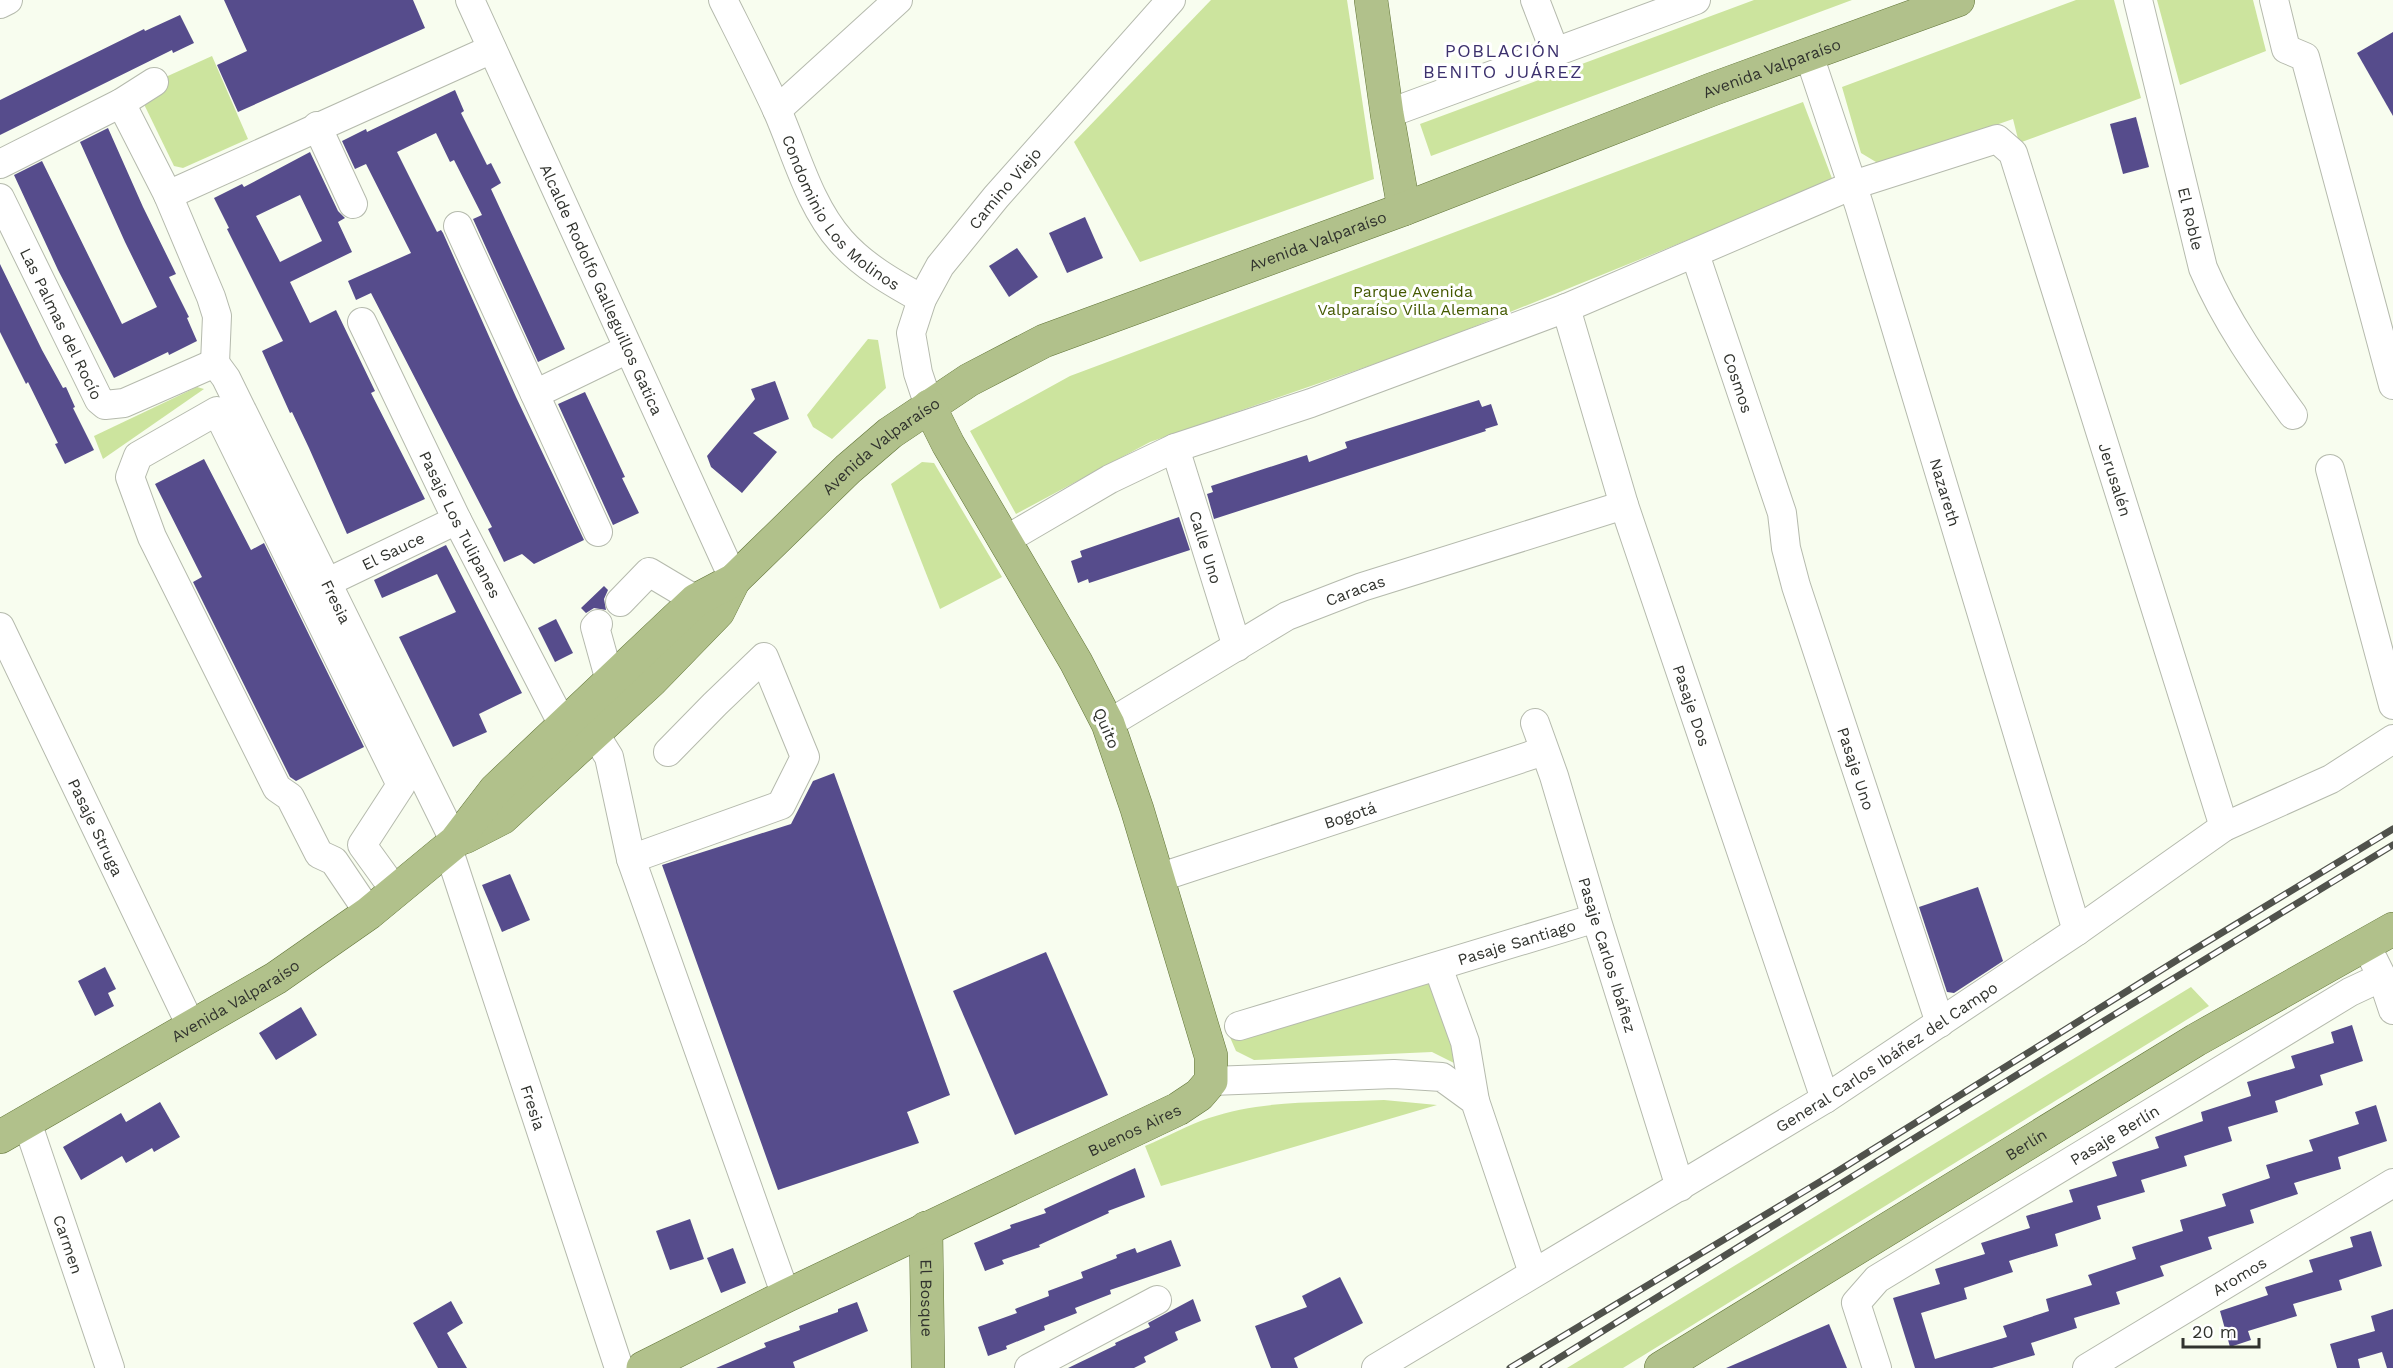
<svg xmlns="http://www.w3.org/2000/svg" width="2393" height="1368" font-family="'Work Sans',sans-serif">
	<rect width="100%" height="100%" fill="#f8fdef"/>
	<g fill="#cce49e">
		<path d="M1211,0H1347L1374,179L1140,262L1074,142Z"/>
		<path d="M1754,0H1852L1431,156L1420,124Z"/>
		<path d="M2076,0H2114L2141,98L2019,143L2013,119L1881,165L1861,153L1842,87Z"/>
		<path d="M2157,0H2253L2266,51L2180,85Z"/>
		<path d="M212,56L248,139L183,168L174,166L140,96L159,80Z"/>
		<path d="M1803,102L1833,181L1429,345L1150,442L1016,514L970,431L1070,376Z"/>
		<path d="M868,339L878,340L886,388L832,439L813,427L807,415Z"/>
		<path d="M197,387L204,389L103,459L94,436Z"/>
		<path d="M922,462L934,463L1002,577L940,609L891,484Z"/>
		<path d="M1435,981L1458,1065L1432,1052L1254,1060L1236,1051L1229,1035Z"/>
		<path d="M2191,987L2209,1006L1623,1368H1567Z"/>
		<path d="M1384,1100L1437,1105L1161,1186L1145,1146C1167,1137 1188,1125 1209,1118C1264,1099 1327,1103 1384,1100Z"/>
	</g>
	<g fill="#564c8c" fill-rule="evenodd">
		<path d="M224,0H413L425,28L238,112L217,65L247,51Z"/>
		<path d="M180,15L194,43L173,53L172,50L0,135V100L144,29L145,31Z"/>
		<path d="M2393,32V116L2357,53Z"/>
		<path d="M455,90L464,111L461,113L487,165L491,163L501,183L491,189L565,349L538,362L473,219L482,215L454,160L450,162L436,133L397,152L437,232L441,230L443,233L516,397L584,540L534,564L522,554L504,562L488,529L492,527L371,293L356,300L348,281L411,253L366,164L355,169L342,141L366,129L367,132Z"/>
		<path d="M2136,117L2149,167L2123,174L2110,124Z"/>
		<path d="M108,128L143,207L176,274L169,277L189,317L187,318L197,341L169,355L168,352L114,378L58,270L14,175L42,161L122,324L157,307L125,242L80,142Z"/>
		<path d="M310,152L338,211L345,218L338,222L352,252L290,282L310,323L336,310L375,391L371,393L425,499L347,534L309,448L292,412L290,413L262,351L283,341L227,229L229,228L214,198L242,184L244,187ZM300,195L322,241L280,262L256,216Z"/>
		<path d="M1085,217L1103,258L1067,273L1049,233Z"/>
		<path d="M1017,248L1038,277L1009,297L989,266Z"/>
		<path d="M0,264L42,350L63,388L66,387L75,407L73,408L94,450L65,464L55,444L58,443L28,382L26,384L0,332Z"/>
		<path d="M775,381L789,419L753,433L777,452L742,493L711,467L707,456L755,399L751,389Z"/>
		<path d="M585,392L625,477L622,478L639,513L613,525L558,404Z"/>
		<path d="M1479,400L1482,407L1491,404L1498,425L1485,429L1486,431L1214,519L1207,494L1213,492L1211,486L1307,455L1309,462L1347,448L1345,442Z"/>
		<path d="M204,459L251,550L264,543L364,747L296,781L290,777L193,582L202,577L155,484Z"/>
		<path d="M1179,517L1190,550L1089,583L1088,579L1078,583L1071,561L1082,557L1080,551Z"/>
		<path d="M446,545L522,693L479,714L487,732L453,747L399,637L456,612L437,574L382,598L374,580Z"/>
		<path d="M604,586L608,590L604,599L606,610L594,608L586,613L581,608Z"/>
		<path d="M556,619L573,653L555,662L538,628Z"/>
		<path d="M834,773L950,1095L907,1112L919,1143L778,1190L662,865L791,824L813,781Z"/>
		<path d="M510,874L530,920L502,932L482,885Z"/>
		<path d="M1978,887L2003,961L1954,993L1947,992L1919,907Z"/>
		<path d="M1046,952L1108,1095L1015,1135L953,991Z"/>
		<path d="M105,967L116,989L108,993L114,1006L95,1016L78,981Z"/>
		<path d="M301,1007L317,1035L276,1060L259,1033Z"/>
		<path d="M2352,1025L2363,1061L2320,1075L2323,1085L2275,1101L2278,1112L2228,1127L2232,1141L2184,1156L2187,1166L2141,1180L2145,1192L2097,1206L2101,1219L2055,1234L2058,1246L2009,1261L2013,1272L1964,1288L1967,1299L1921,1313L1935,1359L2007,1337L2003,1326L2049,1311L2046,1299L2092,1285L2088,1275L2136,1259L2132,1247L2183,1231L2180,1220L2226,1206L2222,1194L2270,1178L2266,1165L2313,1151L2309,1140L2359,1124L2355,1112L2376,1105L2387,1141L2338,1157L2341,1169L2294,1183L2298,1194L2250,1210L2254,1223L2208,1237L2212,1249L2160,1266L2164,1276L2116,1292L2120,1304L2074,1318L2077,1328L2031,1343L2035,1355L1992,1368H1915L1893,1298L1940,1284L1935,1269L1985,1254L1981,1243L2030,1228L2026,1216L2073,1202L2069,1190L2117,1176L2112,1162L2159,1148L2155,1137L2203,1121L2201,1112L2251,1096L2247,1082L2295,1068L2291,1056L2334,1043L2331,1032Z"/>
		<path d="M160,1102L180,1137L154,1152L152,1148L126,1163L122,1156L81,1180L63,1147L121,1113L126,1122Z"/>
		<path d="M1135,1168L1145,1197L1108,1211L1109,1213L1039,1245L1040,1247L1002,1260L1004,1264L985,1271L974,1243L1011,1228L1010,1225L1046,1213L1044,1209Z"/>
		<path d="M690,1219L704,1259L670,1270L656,1231Z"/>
		<path d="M2371,1231L2382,1266L2339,1280L2342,1290L2293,1304L2297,1316L2248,1331L2251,1340L2230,1347L2220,1311L2268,1295L2265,1287L2313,1272L2309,1260L2353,1247L2350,1237Z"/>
		<path d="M1171,1240L1181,1266L1110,1290L1111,1294L1075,1308L1077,1313L1044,1326L1045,1330L1006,1346L1007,1349L988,1356L978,1327L1017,1313L1015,1309L1049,1296L1048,1291L1083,1278L1081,1272L1117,1258L1116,1255L1135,1248L1137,1253Z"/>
		<path d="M733,1248L746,1283L721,1293L707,1258Z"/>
		<path d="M1340,1277L1363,1323L1294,1358L1298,1368H1271L1255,1326L1307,1307L1302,1296Z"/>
		<path d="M1193,1299L1201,1321L1175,1332L1178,1340L1144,1357L1146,1362L1134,1368H1068L1116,1345L1115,1343L1150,1327L1148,1323Z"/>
		<path d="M451,1301L463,1323L447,1333L467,1368H438L413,1323Z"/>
		<path d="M857,1302L868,1331L793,1362L795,1368H716L766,1347L764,1343L800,1330L799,1326L838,1312V1309Z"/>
		<path d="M2393,1309V1368H2387L2382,1352L2358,1359L2360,1368H2337L2330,1344L2375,1331L2371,1316Z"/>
		<path d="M1829,1324L1847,1368H1726Z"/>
	</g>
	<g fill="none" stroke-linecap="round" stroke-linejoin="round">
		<g stroke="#b5baad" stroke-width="30">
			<g id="minor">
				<path id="s1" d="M470,0L734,580"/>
				<path id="s2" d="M723,0C741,36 760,73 777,110C796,153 809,205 841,241C863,266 893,283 922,299"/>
				<path d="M1535,0L1555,52"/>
				<path id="s3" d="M2138,0L2203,268C2226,322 2259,368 2293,415"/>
				<path d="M2274,0L2286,49L2305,57L2393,385"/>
				<path d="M0,4L8,0"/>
				<path id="s4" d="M1809,55L1859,205L2077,931"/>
				<path d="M121,103L168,195L211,297L217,316L215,363"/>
				<path d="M777,110L898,0"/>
				<path d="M1387,114L1696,0"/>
				<path d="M317,126L353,204"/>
				<path d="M0,164L121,103L154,82"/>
				<path d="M168,195L492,49"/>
				<path id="s5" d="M0,198L99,400L105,405L124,403L215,363"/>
				<path d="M458,226L598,532"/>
				<path id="s6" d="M1695,254L1782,513L1786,548L1796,586L1940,1023"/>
				<path id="s7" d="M1566,308L1624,505L1825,1099"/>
				<path id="s8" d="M362,322L457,520L563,725"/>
				<path id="s9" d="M215,363L226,378L455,842"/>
				<path d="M535,394L628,349"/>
				<path id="s10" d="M929,406L918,373L911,333L922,299L940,266L996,197L1171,0"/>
				<path id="s11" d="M1175,448L1237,647"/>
				<path d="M2330,469L2393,705"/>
				<path id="s12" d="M1004,541L1110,479L1175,448L1311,403L1566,308L1853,185L1997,139L2013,153L2224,827"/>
				<path id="s13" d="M328,582L457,520"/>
				<path d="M620,602L649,572L696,600"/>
				<path d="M598,624L595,627L610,681"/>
				<path id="s14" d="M0,627L192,1028"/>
				<path id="s15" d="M1535,723L1554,776L1596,918L1680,1187"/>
				<path id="s16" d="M1108,724L1287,616L1362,587L1624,505"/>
				<path d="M594,733L609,757L631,859L786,1296"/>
				<path id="s17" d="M448,848L619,1368"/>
				<path d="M631,859L781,805L805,757L764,657L715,704L668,752"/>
				<path id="s18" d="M1158,878L1544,751"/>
				<path d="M369,913L334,861L319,854L290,797L277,788L152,537L130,477L138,456L217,411L401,785L362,845L396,892"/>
				<path d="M2373,959L2382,977L2393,1010"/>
				<path d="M1438,967L1465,1042L1475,1101"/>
				<path id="s19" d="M1239,1026L1596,918"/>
				<path d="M1211,1081L1394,1074L1442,1077L1475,1101L1533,1273"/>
				<path id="s20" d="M27,1122L110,1368"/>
				<path d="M1029,1368L1157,1300"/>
				<path id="s21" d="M1376,1368L1825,1099L2077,931L2224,827L2331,779L2393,739"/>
				<path id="s22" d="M1877,1368L1856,1303L1877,1279L2350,992L2382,977"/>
				<path id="s23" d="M2087,1368L2393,1183"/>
			</g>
		</g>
		<g stroke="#627538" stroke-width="34">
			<g id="major">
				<path d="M1371,0L1387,114L1404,209"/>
				<path d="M465,837L502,818L652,680L718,612L734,580"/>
				<path id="s24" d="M0,1137L276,978L369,913L455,842L495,790L696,600L734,580L848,469L890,433L969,380L1044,341L1404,209L1713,89L1958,0"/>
				<path id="s25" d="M926,1228L928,1368"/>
				<path id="s26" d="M643,1368L786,1296L1178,1109L1199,1095L1211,1081V1056L1137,809L1108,724L1076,662L948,444L929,406"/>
				<path id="s27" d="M1661,1368L2196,1040L2393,929"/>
			</g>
		</g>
		<use href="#minor" stroke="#fff" stroke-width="28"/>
		<use href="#major" stroke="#b1c18b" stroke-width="33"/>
		<g stroke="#50524c" stroke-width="7">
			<g id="rail">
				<path d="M1510,1368L1838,1171L2190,952L2393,829"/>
				<path d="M1543,1368L2104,1021L2393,845"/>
			</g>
		</g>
		<use href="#rail" stroke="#fff" stroke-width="4.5" stroke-dasharray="14" stroke-linecap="butt"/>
	</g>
	<g text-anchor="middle" stroke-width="6" stroke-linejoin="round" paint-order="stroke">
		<g font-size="16" fill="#31332e" stroke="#fff">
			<text dy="6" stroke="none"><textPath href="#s24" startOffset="2100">Avenida Valparaíso</textPath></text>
			<text dy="6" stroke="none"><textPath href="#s10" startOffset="250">Camino Viejo</textPath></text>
			<text dy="6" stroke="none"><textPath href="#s2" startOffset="246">Condominio Los Molinos</textPath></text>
			<text dy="6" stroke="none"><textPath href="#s3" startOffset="225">El Roble</textPath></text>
			<text dy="6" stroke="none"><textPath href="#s24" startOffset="1614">Avenida Valparaíso</textPath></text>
			<text dy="6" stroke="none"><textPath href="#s1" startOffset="318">Alcalde Rodolfo Galleguillos Gatica</textPath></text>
			<text dy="6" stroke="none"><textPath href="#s5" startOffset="140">Las Palmas del Rocío</textPath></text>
			<text dy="6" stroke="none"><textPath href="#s6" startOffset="136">Cosmos</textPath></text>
			<text dy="6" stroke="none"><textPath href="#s24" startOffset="1128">Avenida Valparaíso</textPath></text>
			<text dy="6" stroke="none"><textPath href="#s12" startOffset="1437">Jerusalén</textPath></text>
			<text dy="6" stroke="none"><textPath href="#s4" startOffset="458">Nazareth</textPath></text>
			<text dy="6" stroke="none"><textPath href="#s8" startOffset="225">Pasaje Los Tulipanes</textPath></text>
			<text dy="6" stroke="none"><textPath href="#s11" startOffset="104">Calle Uno</textPath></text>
			<text dy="6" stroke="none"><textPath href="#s13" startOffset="72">El Sauce</textPath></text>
			<text dy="6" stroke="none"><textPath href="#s16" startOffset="282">Caracas</textPath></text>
			<text dy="6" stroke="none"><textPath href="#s9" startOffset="268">Fresia</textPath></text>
			<text dy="6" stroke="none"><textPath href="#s7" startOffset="417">Pasaje Dos</textPath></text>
			<text transform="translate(1107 728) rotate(67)" y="6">Quito</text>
			<text dy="6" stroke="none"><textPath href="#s6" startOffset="540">Pasaje Uno</textPath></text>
			<text dy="6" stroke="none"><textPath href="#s18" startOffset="202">Bogotá</textPath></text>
			<text dy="6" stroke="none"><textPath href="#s14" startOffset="222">Pasaje Struga</textPath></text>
			<text dy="6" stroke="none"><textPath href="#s19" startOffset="290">Pasaje Santiago</textPath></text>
			<text dy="6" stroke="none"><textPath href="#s15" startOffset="243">Pasaje Carlos Ibáñez</textPath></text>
			<text dy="6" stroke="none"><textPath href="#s24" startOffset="272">Avenida Valparaíso</textPath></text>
			<text dy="6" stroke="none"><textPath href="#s21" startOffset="598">General Carlos Ibáñez del Campo</textPath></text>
			<text dy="6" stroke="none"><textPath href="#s17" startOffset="273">Fresia</textPath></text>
			<text dy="6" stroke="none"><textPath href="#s26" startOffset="546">Buenos Aires</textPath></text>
			<text dy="6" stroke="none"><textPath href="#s22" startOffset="378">Pasaje Berlín</textPath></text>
			<text dy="6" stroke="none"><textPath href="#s27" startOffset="428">Berlín</textPath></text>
			<text dy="6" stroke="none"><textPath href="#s20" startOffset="129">Carmen</textPath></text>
			<text dy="6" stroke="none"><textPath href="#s23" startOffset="178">Aromos</textPath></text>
			<text dy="6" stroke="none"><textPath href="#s25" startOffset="70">El Bosque</textPath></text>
		</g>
		<g font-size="16" fill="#445900" stroke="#fff">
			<text x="1413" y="297">Parque Avenida<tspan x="1413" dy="18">Valparaíso Villa Alemana</tspan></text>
		</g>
		<g font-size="18" letter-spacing="1.5" fill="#3c316d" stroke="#fff">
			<text x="1503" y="57">POBLACIÓN<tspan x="1503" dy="21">BENITO JUÁREZ</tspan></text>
		</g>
	</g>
	<path d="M2183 1338v9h76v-9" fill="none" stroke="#31332e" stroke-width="3"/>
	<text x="2192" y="1338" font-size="18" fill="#31332e" stroke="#ffffff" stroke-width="4.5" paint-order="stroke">20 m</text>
</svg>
